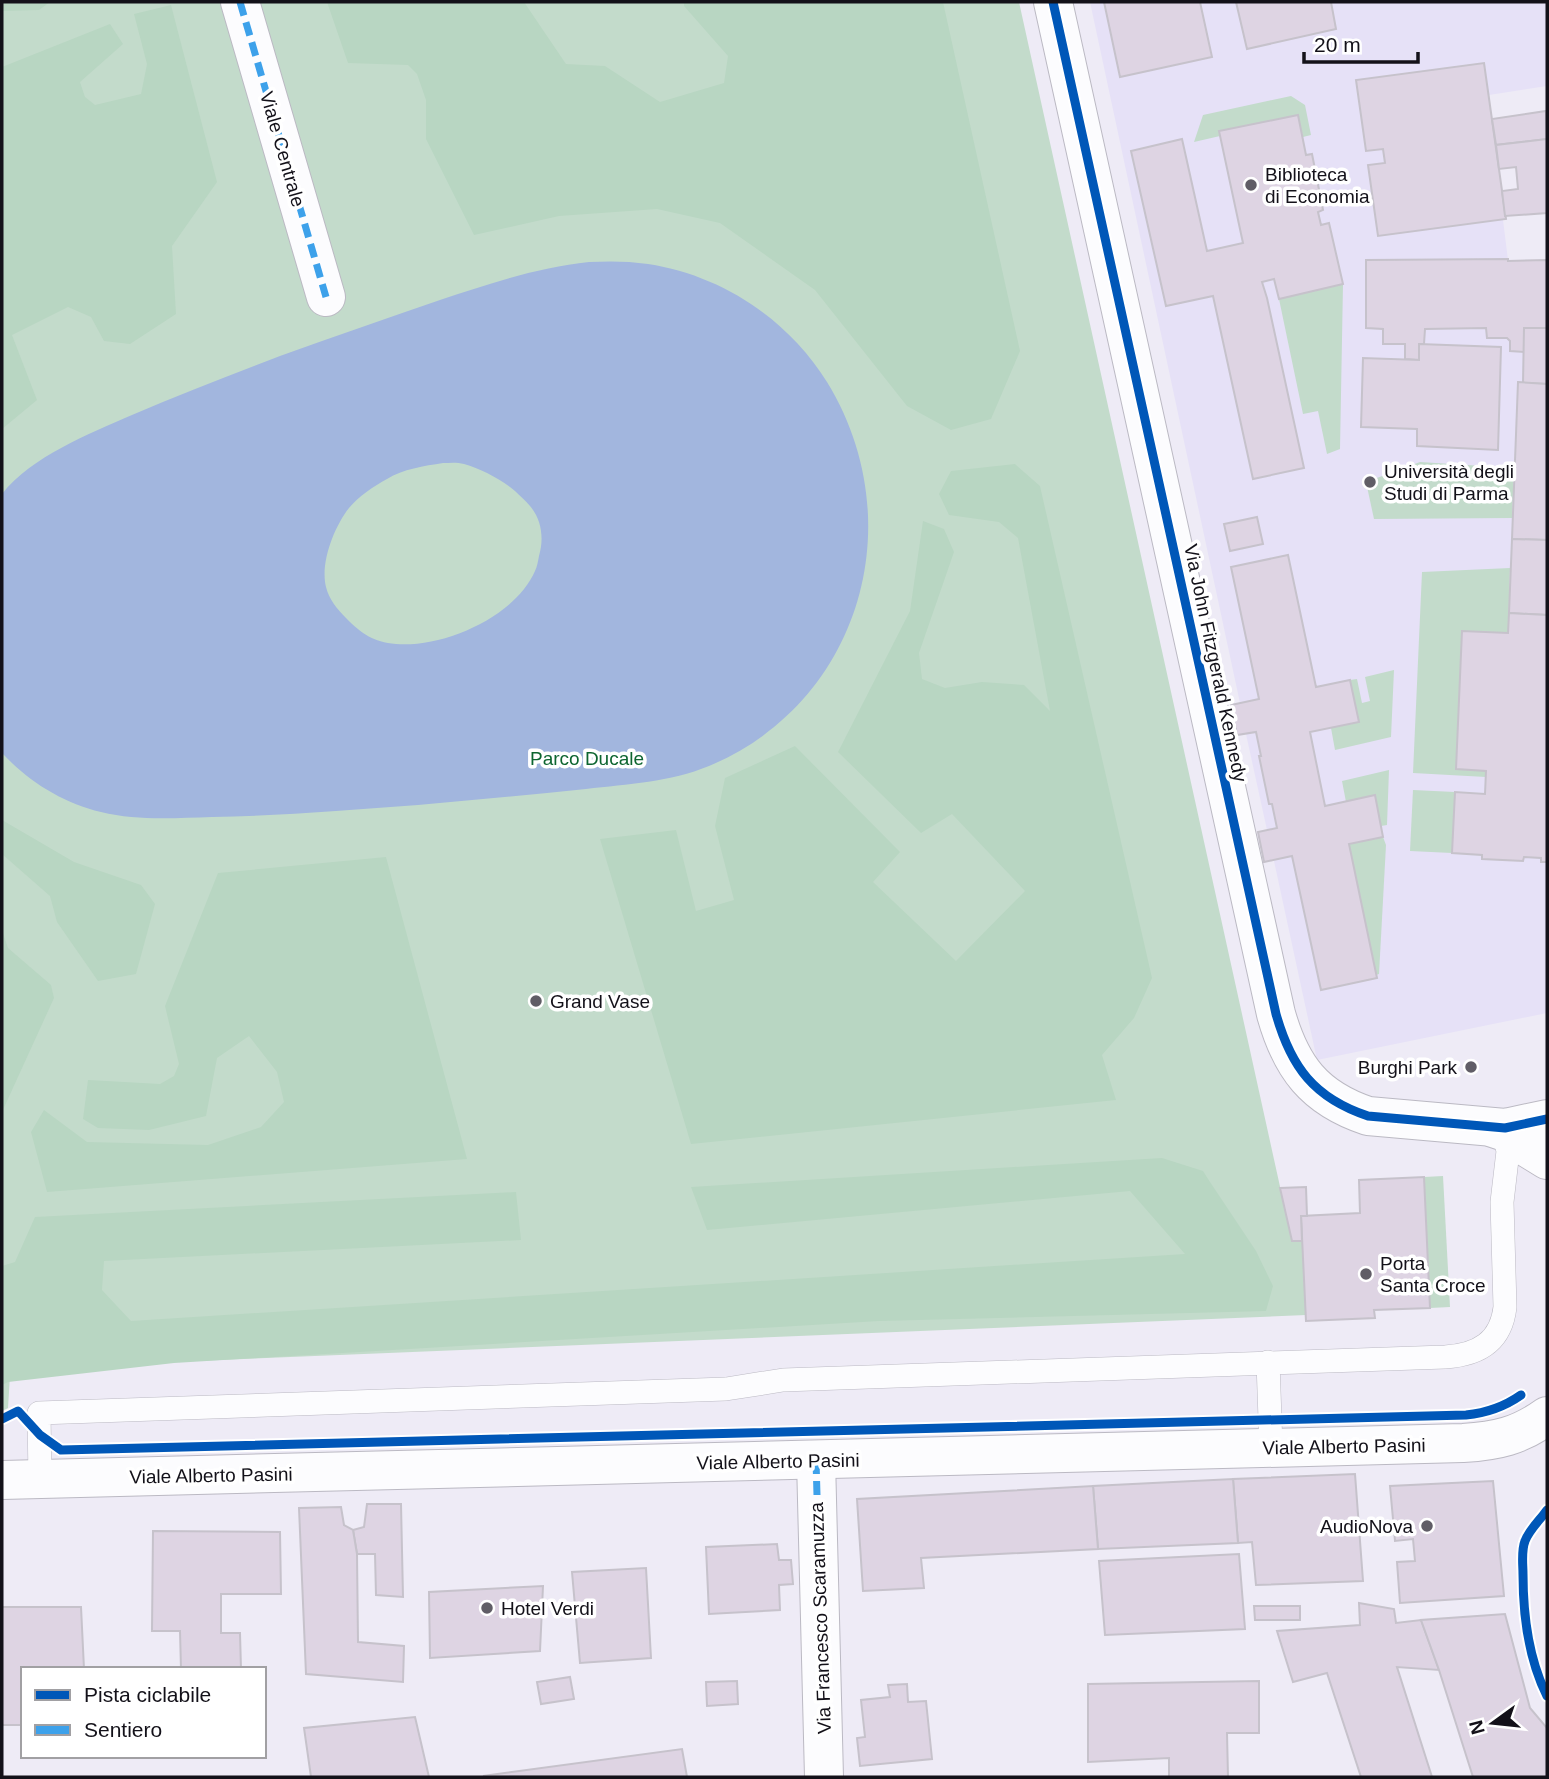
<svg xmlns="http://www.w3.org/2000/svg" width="1549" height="1779" font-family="Helvetica,sans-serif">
	<rect width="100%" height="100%" fill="#eeebf6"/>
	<path fill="#e6e1f7" d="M1090,2H1547V86L1489,95L1506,219L1503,220L1508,260H1547V1013L1317,1060L1274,861L1264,862L1258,832L1267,830L1246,734L1237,735L1231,705L1240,703Z"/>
	<g fill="#c3dbcb">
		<path d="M2,2H1019L1292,1241H1302L1306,1315L50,1367L11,1359L8,1408L2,1411Z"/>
		<path d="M1291,96L1305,105L1311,135L1303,137L1298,115L1220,131V136L1194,142L1203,115Z"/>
		<path d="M1343,284L1340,449L1327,454L1318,411L1303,414L1279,299Z"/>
		<path d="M1420,462L1514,468L1512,518L1374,519L1366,482Z"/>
		<path d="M1510,568L1508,633L1462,632L1456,769L1486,771V777L1413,773L1422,572Z"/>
		<path d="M1394,670L1391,737L1335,750L1331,728L1359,722L1350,680L1357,679L1362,703L1370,701L1365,677Z"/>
		<path d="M1389,770L1387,825L1381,826L1375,796L1346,802L1342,781Z"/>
		<path d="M1413,790L1455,792L1452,853L1410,851Z"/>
		<path d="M1383,837L1386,845L1379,974L1376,975L1349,844Z"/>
		<path d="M1443,1176L1450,1307L1430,1308L1424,1177Z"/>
	</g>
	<g fill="#b8d6c2">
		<path d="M2,2H50L39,10L2,11Z"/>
		<path d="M327,2H524L566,64L605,66L660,102L724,83L728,56L684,6V2H943L1020,351L991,419L951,430L907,406L815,290L720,223L657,209L559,216L474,235L426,139V100L417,74L408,65L348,63Z"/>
		<path d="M171,5L217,182L172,246L176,314L130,344L104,341L91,317L68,307L12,335L37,400L2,429V67L110,24L123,44L80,82L85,97L95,105L141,94L147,64L134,14Z"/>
		<path d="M1015,464L1040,486L1152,978L1134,1018L1102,1055L1116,1100L691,1144L600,839L676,830L696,911L734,900L715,826L725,778L795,746L900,852L873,882L956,961L1025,891L952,814L921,833L838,752L910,611L923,521L944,529L954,552L919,653L922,679L945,688L982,682L1024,685L1050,711L1018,538L999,522L949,515L939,494L951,471Z"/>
		<path d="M2,820L74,862L141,885L155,904L136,974L98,981L57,922L50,896L2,854Z"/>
		<path d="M386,857L467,1159L47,1192L31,1132L44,1110L87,1142L208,1145L261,1127L284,1102L277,1072L249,1036L217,1058L206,1116L149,1130L98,1128L83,1119L88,1080L160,1084L174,1076L179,1064L165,1006L218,873Z"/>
		<path d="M2,930L8,948L51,985L54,998L2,1112Z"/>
		<path d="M1162,1158L1203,1171L1210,1182L1256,1251L1273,1286L1266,1311L879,1321L174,1363L8,1382L2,1385V1266L15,1262L35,1217L516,1192L521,1240L104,1261L102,1290L131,1321L1185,1254L1130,1191L707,1230L691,1187Z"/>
	</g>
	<path fill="#a2b6de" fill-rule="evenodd" d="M589,262C609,261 628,261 648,264C721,275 788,319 827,382C912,520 862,702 709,766C670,782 628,784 586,789C530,795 474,800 418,805C349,810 280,816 212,817C175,818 137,821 101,812C63,803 29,782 2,753V494C32,456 89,434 132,415C181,394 231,375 280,356C333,337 387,318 440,300C488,284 539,267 589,262ZM443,463C449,463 457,462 464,464C481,469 501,479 515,491C520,496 526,501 530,506C542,520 544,539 539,556C538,561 537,567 535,571C515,617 443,648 396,644C373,642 362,634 346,618C337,609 329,599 326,587C320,563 334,527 349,508C358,497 374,486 387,479C403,469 424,466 443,463Z"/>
	<g fill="#ded4e3" stroke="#c6c2cb" stroke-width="2">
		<path d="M1104,2H1200L1212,57L1120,77Z"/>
		<path d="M1236,2H1331L1336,29L1247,49Z"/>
		<path d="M1484,63L1506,219L1378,236L1368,165L1385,163L1383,149L1366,151L1356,80Z"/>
		<path d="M1546,111L1547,139L1496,145L1492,119Z"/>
		<path d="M1298,115L1306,155L1312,154L1323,210L1318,212L1321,225L1329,223L1343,284L1279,299L1274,279L1262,282L1267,298L1304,468L1253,479L1213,296L1166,306L1131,151L1182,139L1207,251L1243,243L1219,131Z"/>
		<path d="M1547,139V213L1505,216L1502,191L1518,189L1516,167L1499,169L1496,145Z"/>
		<path d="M1508,259V261L1547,260V328H1524V352L1510,351V341L1507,338H1487L1486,328L1425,329L1424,344H1419V360L1405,359V344H1383V329L1366,328V260Z"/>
		<path d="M1547,326V384L1523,383L1524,328H1547Z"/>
		<path d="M1419,344L1501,347L1498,450L1417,446V429L1361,427L1363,358L1419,360Z"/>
		<path d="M1518,382L1547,384V540L1512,539Z"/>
		<path d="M1257,517L1263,544L1230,551L1224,524Z"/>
		<path d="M1512,539L1547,540V615L1509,613Z"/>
		<path d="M1288,555L1316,687L1350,680L1359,722L1310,732L1325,806L1375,795L1383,837L1349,844L1377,978L1321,990L1292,856L1264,862L1258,832L1277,828L1272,804H1269L1259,756H1261L1256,732L1237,735L1231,705L1259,699L1231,567Z"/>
		<path d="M1509,613L1547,615V862H1541V858L1524,857L1523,861L1482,859V855L1452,853L1455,792L1485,794L1486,771L1456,769L1462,631L1508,633Z"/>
		<path d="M1424,1177L1430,1308L1374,1310L1375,1318L1306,1321L1301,1216L1360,1213L1359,1180Z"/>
		<path d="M1306,1187L1307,1216H1301L1302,1241H1292L1280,1188Z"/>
		<path d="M1355,1474L1363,1581L1256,1585L1252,1542L1238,1543L1233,1479Z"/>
		<path d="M1233,1479L1238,1543L1098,1549L1093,1486Z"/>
		<path d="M1493,1481L1504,1596L1400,1603L1397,1562L1415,1561L1413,1539L1395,1541L1390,1486Z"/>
		<path d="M1093,1486L1098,1549L921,1558L924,1588L863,1591L857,1499Z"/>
		<path d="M367,1504H401L403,1597L376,1595L375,1554H357L353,1530L364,1527Z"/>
		<path d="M341,1507L344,1525L353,1530L357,1554L358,1642L404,1646L403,1682L306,1674L299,1508Z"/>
		<path d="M153,1531L280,1532L281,1594H221V1633H240L241,1669H181L180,1631H152Z"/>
		<path d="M777,1544L779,1560H791L793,1584L779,1585L780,1610L709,1614L706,1547Z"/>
		<path d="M1239,1554L1245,1629L1105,1635L1099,1561Z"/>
		<path d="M646,1568L651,1658L580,1663L572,1572Z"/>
		<path d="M543,1586L540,1651L430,1658L429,1592Z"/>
		<path d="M1359,1603L1394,1609L1396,1623L1421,1620L1439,1670L1397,1667L1432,1777H1361L1327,1673L1293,1682L1277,1631L1360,1625Z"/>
		<path d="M1254,1606H1300V1620H1255Z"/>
		<path d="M2,1607H81L84,1669H23V1725H2Z"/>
		<path d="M1505,1614L1530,1708L1547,1728V1777H1473L1439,1670L1421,1620Z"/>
		<path d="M570,1677L574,1699L541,1704L537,1682Z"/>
		<path d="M737,1681L738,1704L707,1706L706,1682Z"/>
		<path d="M1259,1681V1733H1227L1228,1777H1169V1758L1088,1762V1684Z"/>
		<path d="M907,1684L908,1702L926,1701L932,1759L860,1766L857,1738L865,1737L861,1700L890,1697L888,1685Z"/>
		<path d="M415,1717L429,1777H311L304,1728Z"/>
		<path d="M682,1749L687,1777L483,1776Z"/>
		<path d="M130,1756H243V1758Z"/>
	</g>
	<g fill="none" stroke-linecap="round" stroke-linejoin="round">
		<g stroke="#bbb9c3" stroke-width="24">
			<g id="lane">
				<path d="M1268,1362L1271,1448"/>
				<path d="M40,1479L39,1413L726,1389L783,1380L1445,1357C1478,1355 1501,1342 1505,1307L1502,1202L1508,1151L1505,1139L1499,1131"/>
			</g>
		</g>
		<g stroke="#bbb9c3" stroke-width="40">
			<g id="street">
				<path d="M240,2L326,297"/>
				<path d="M1053,2L1276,1014C1291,1067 1314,1098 1368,1116L1505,1128L1547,1119"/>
				<path d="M1493,1128L1508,1133L1521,1144L1547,1160"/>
				<path d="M816,1460L824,1777"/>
			</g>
		</g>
		<g stroke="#bbb9c3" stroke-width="40">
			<path id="secondary" d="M2,1480L1463,1443C1497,1441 1519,1436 1547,1416"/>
		</g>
		<use href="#lane" stroke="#fcfcfe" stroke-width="23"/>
		<use href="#street" stroke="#fcfcfe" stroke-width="38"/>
		<use href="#secondary" stroke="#fcfcfe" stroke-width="38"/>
		<g stroke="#3da1ea" stroke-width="7" stroke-dasharray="14 7" stroke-linecap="butt">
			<path d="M240,2L326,297"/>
			<path d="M816,1460L819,1565"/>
		</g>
		<g stroke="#fff" stroke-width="13">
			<g id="cycleway">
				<path d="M1053,2L1276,1014C1291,1067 1314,1098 1368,1116L1505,1128L1547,1119"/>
				<path d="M2,1419L18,1411L40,1435L61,1450L1466,1415C1486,1413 1504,1407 1521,1395"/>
				<path d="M1547,1510C1540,1520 1529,1530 1525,1541C1521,1551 1523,1564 1523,1574C1523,1616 1528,1658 1547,1696"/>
			</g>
		</g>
		<use href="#cycleway" stroke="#0057b8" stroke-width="9"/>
	</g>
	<g fill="#605d66" stroke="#fff" stroke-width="2.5">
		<circle cx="1251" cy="185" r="7"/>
		<circle cx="1370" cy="482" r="7"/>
		<circle cx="536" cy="1001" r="7"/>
		<circle cx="1471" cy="1067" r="7"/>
		<circle cx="1366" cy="1274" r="7"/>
		<circle cx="1427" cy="1526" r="7"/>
		<circle cx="487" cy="1608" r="7"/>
	</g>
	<g text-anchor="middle" stroke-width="7" stroke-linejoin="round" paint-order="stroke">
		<g font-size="19" fill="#131119" stroke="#fff">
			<text transform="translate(283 149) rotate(74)" y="7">Viale Centrale</text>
			<text transform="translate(1216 663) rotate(78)" y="7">Via John Fitzgerald Kennedy</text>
			<text transform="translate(1344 1446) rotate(-1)" y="7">Viale Alberto Pasini</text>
			<text transform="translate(778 1461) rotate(-1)" y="7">Viale Alberto Pasini</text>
			<text transform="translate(211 1475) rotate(-1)" y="7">Viale Alberto Pasini</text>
			<text transform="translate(820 1618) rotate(-92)" y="7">Via Francesco Scaramuzza</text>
		</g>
		<g font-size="19" fill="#131119" stroke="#fff" text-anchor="start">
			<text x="1265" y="181">Biblioteca<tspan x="1265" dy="22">di Economia</tspan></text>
			<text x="1384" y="478">Università degli<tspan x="1384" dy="22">Studi di Parma</tspan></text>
			<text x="550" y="1008">Grand Vase</text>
			<text x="1457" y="1074" text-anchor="end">Burghi Park</text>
			<text x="1380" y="1270">Porta<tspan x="1380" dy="22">Santa Croce</tspan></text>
			<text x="1413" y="1533" text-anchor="end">AudioNova</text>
			<text x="501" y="1615">Hotel Verdi</text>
		</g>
		<g font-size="19" fill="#0d6530" stroke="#fff">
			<text x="587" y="765">Parco Ducale</text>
		</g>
	</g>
	<rect width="1549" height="1779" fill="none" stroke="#131119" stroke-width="7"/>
	<rect x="21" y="1667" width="245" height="91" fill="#ffffff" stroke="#a1a0a3" stroke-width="2"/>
	<rect x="35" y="1690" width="35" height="10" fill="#0057b8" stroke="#a1a0a3" stroke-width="2"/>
	<text x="84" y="1702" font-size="21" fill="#131119">Pista ciclabile</text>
	<rect x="35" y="1725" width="35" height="10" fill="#3da1ea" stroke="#a1a0a3" stroke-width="2"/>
	<text x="84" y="1737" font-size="21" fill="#131119">Sentiero</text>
	<g transform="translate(1493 1723) rotate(255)" stroke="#ffffff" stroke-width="5" paint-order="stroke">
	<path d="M0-5L12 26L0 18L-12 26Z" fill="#131119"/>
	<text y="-10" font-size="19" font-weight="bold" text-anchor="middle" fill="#131119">N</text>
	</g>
	<path d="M1304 52v10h114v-10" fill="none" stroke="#131119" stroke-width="3.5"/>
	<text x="1314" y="52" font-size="21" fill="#131119" stroke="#ffffff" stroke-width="5" paint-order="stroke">20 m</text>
</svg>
